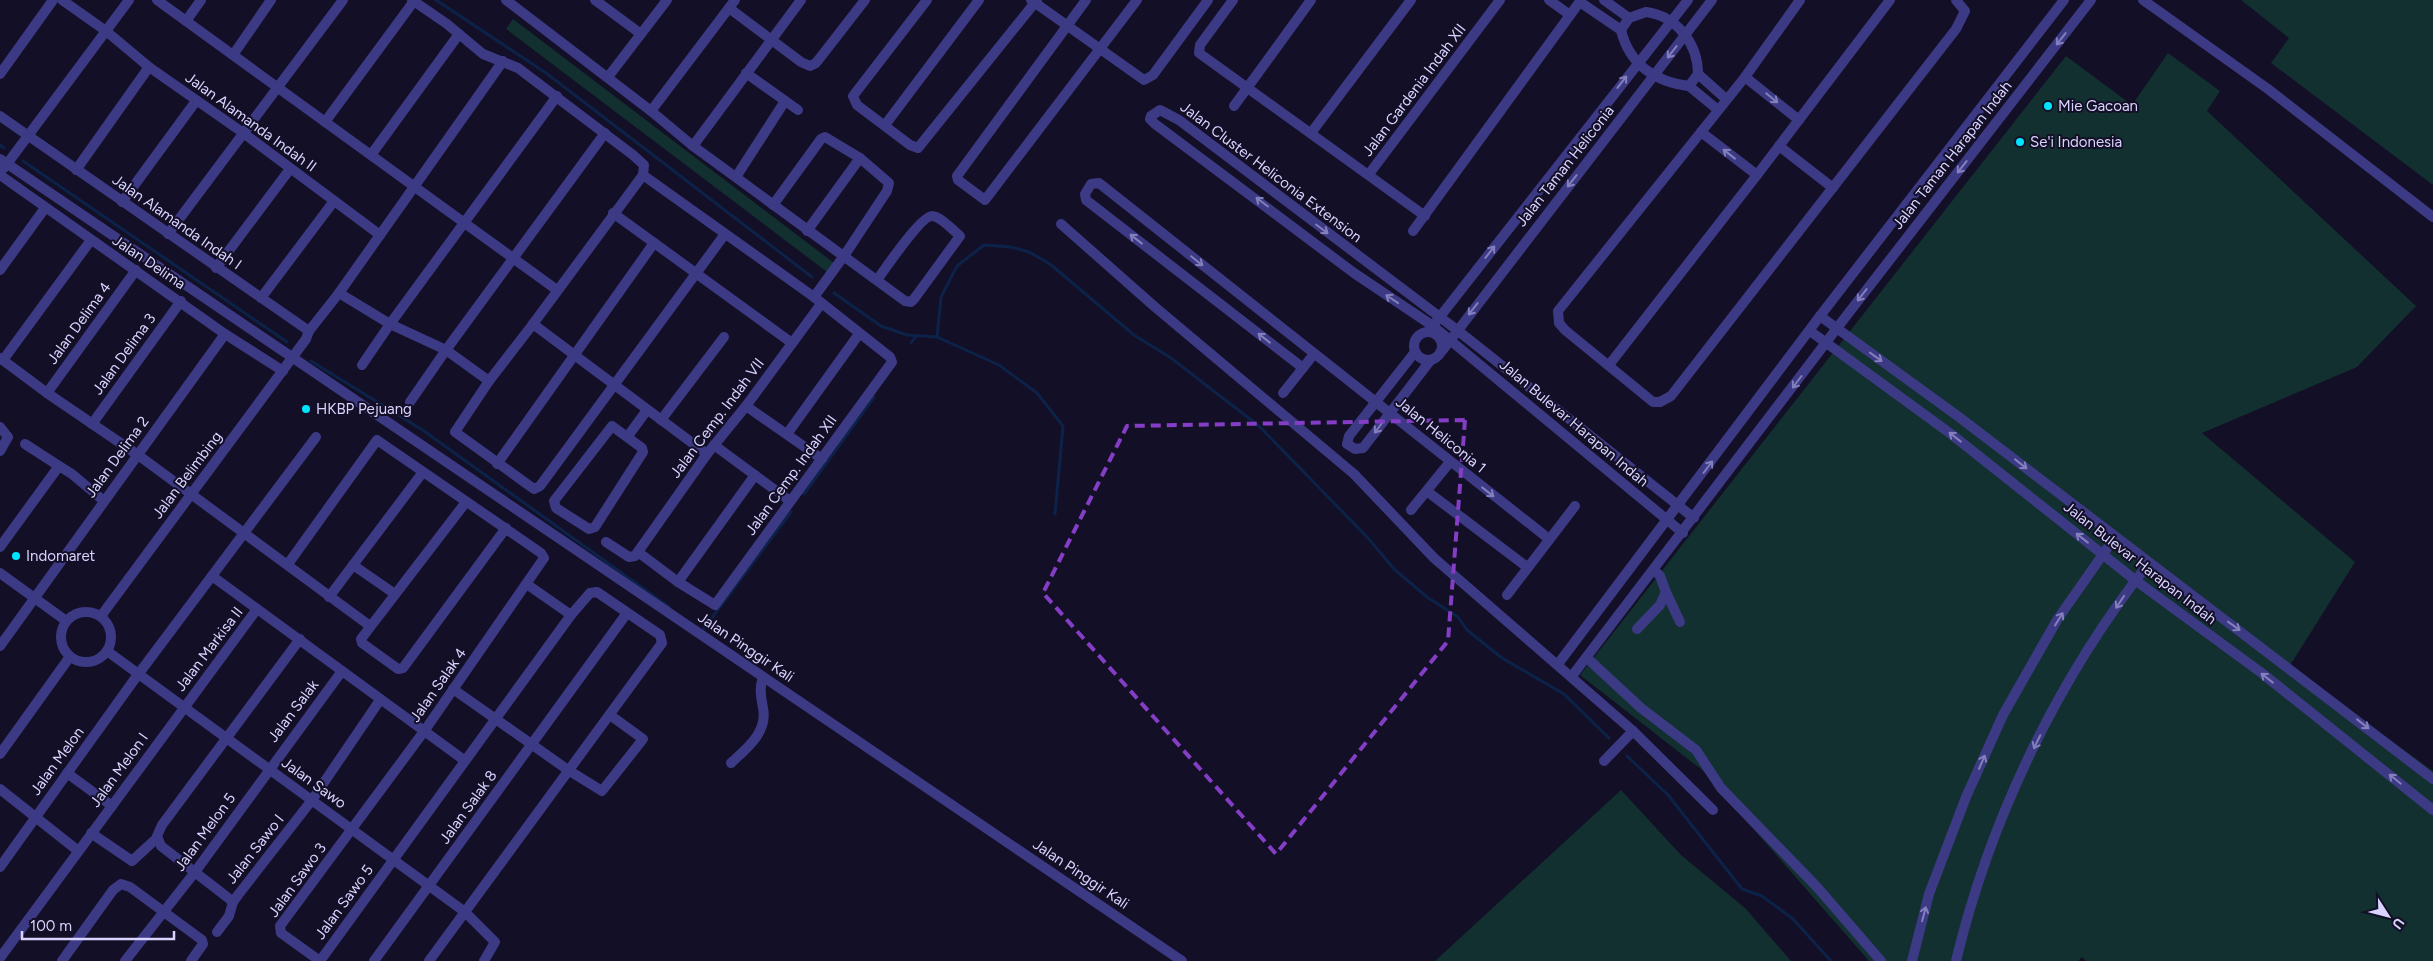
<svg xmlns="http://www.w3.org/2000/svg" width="2433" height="961" font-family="Figtree,sans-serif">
	<rect width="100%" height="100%" fill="#130f26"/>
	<g fill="#12302f">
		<path d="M2241,0H2433V185L2271,63L2289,38Z"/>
		<path d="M513,19L838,266L831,275L506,29Z"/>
		<path d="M2168,53L2220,91L2207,111L2416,306L2357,367L2202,433L2355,562L2289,667L2433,771V961H2086L2082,957L2078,961H1869L1702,770L1580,675L2066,56L2132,105Z"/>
		<path d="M1621,790L1681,855L1745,908L1791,961H1435Z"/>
	</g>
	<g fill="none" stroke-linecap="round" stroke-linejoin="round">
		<g stroke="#0c2248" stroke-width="3">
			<path d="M436,0L546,73L812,277"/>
			<path d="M0,145L4,148"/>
			<path d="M23,161L287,342"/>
			<path d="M834,293L881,326L907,335L937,337L999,365L1037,393L1063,426L1055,514"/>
			<path d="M937,337L941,297L957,266L984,245L1011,247L1029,252L1050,264L1134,335L1171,358L1259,426L1368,538L1394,569L1427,597L1458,617L1467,630L1502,658L1564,694L1609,738"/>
			<path d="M911,343L916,336"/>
			<path d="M311,361L424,431L669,607"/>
			<path d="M804,494L874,397"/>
			<path d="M700,630L702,631L791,512"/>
			<path d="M1627,756L1668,795L1742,889L1762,896L1793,919L1831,961"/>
		</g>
		<g stroke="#3d3a85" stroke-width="10">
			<path d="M62,0L106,31L149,67L242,132L380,235"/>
			<path d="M157,0L557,290"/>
			<path d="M412,0L447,24L483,54L518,68L633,155L644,165L643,175L814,297L890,357L892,362L715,605L678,582L638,552"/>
			<path d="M506,0L651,111L693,146L905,301L911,302L914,299L960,236C954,231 940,216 932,216C921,216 885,269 877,280"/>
			<path d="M595,0L641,34"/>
			<path d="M927,0L853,96L857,105L910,145L918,148L1037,0"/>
			<path d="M1031,0L1144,80L1153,75L1208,0"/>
			<path d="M1086,0L957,176L958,180L985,200L1137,0"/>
			<path d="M1233,0L1200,45L1199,53L1425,216"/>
			<path d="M1549,0L1570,15"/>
			<path d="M1604,0L1629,18"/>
			<path d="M1800,0L1745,77L1558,311L1559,323L1565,330L1653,402H1660L1671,396L1956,29L1965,11L1956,0"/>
			<path d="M2143,0L2268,89L2433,217"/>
			<path d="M1580,2L1621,30"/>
			<path d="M729,8L801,62L810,66L816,63L865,0"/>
			<path d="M1646,12C1677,16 1698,44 1698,74L1689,86C1655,82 1629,64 1621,30L1629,18Z"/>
			<path d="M186,21L201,0"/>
			<path d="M233,55L271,0"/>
			<path d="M746,73L798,110"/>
			<path d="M0,74L53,0"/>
			<path d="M1698,74L1726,99"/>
			<path d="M608,77L667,0"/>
			<path d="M1745,77L1799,120"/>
			<path d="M1689,86L1718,110"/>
			<path d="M1234,106L1311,0"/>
			<path d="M651,111L735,0"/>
			<path d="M0,116L309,331"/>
			<path d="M325,122L414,1"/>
			<path d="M885,125L979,0"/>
			<path d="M1701,132L1757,175"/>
			<path d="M1311,133L1411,0"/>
			<path d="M693,146L801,0"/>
			<path d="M1779,146L1833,188"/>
			<path d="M371,155L459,34"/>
			<path d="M0,159L1182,961"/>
			<path d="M4,168L129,0"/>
			<path d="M76,170L149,67"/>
			<path d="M1369,174L1500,0"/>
			<path d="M0,175L225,334L283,371"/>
			<path d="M643,175L533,324L707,454"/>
			<path d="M736,177L785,101"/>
			<path d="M122,202L196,101"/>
			<path d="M773,205L821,139L825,137L860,158L889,183L887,191L846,253L814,297"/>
			<path d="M613,213L792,343"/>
			<path d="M1061,224L1155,307L1354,474L1434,558L1633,731L1713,810"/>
			<path d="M807,231L860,158"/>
			<path d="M1413,231L1581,0"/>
			<path d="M168,234L343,0"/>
			<path d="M216,268L290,169"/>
			<path d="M0,270L45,208"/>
			<path d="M339,293L390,324L446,350L489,381"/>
			<path d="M261,298L334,201"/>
			<path d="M1820,316L1959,417L2433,779"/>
			<path d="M533,324L489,381L455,432L534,489L540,486L725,234"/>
			<path d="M1810,331L1951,434L2135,580L2263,674L2433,810"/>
			<circle cx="1428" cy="346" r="14"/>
			<path d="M1428,332L1688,0"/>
			<path d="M1442,351L1712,0"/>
			<path d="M1415,352L1349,436L1347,444L1355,449L1363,448L1430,361"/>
			<path d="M0,358L47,393L138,455L370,626"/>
			<path d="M3,360L91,240"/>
			<path d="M362,365L390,324L557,96"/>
			<path d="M1609,365L1757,175L1890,0"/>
			<path d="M1303,368L1086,200L1085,194L1091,184L1099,183L1549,539"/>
			<path d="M47,393L136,270"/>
			<path d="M1283,393L1314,354"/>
			<path d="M410,402L446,350L605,133"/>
			<path d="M746,406L822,459"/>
			<path d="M661,420L724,337"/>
			<path d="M92,424L181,301"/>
			<path d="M612,426L642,448L643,452L595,527L589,529L556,508L554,501Z"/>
			<path d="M0,427L8,437L0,451"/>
			<path d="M787,434L859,334"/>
			<path d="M628,436L647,410"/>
			<path d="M25,444L59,466"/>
			<path d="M714,445L790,501"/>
			<path d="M497,464L654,243"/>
			<path d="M1428,492L1527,567"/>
			<path d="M466,502L361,639L362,643L398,669L403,668L506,528"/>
			<path d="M1411,510L1450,462"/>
			<path d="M1683,533L1433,326L1354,273L1155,124L1150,119L1151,116L1160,110L1179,120L1457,330L1694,518"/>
			<path d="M606,542L629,557L635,556L707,454L746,406L821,304"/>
			<path d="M0,547L59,466L72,474L104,501"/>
			<path d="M288,564L377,440L541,553L544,558L425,730L280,926L281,933L320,961"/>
			<path d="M353,565L395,594"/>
			<path d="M0,573L65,620"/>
			<path d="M212,576L464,760"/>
			<path d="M678,582L755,475"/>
			<path d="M528,585L571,615"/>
			<path d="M1666,592L1680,622"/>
			<path d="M1507,595L1575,506"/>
			<path d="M329,597L423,472"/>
			<circle cx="86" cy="637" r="25"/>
			<path d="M101,616L306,339L309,331L339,293L503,61"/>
			<path d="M1637,629L1660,605L1666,592L1660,576L1654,570"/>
			<path d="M300,639L162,825L157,836L161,846L227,897L233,902L238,895L312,800L380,700"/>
			<path d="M0,646L225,334"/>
			<path d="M107,651L465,912L495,942L484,961"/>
			<path d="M1587,658L1641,708L1696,750L1721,788L1817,887L1881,961"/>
			<path d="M1558,664L1820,316L2064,0"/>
			<path d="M1572,676L1837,328L2091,0"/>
			<path d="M453,689L568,770L602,791L643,739L610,715"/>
			<path d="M0,754L69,658"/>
			<path d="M1604,761L1633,731"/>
			<path d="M731,763C747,748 768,732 763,708C761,696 759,689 763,677"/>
			<path d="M67,773L112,806"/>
			<path d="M0,789L77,850"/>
			<path d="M91,833L132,861L157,838"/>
			<path d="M0,867L134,680L316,437"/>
			<path d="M217,932L229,916L233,902"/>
			<path d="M0,958L257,609"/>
			<path d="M62,961L113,890L121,884L130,887L202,940L203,944L191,961"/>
			<path d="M125,961L195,872L342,671"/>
			<path d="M320,961L571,615L590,593L597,592L660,635L662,643L429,961"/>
			<path d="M374,961L627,613"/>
			<path d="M1912,961L1929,894L1966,797L2003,715L2057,620L2115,537"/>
			<path d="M1956,961C1990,819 2058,678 2149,563"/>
		</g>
	</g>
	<defs><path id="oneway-shaft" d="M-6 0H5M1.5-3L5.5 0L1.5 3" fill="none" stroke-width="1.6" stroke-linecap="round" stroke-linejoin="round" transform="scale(1.25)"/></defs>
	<g stroke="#837fbc">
		<use href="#oneway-shaft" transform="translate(2061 39) rotate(128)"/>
		<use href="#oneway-shaft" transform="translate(1672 52) rotate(128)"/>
		<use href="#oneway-shaft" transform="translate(1622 82) rotate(-52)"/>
		<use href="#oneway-shaft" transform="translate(1772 98) rotate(39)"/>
		<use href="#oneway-shaft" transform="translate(1729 154) rotate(-142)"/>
		<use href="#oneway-shaft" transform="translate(1962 167) rotate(128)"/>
		<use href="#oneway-shaft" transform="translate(1572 181) rotate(128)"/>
		<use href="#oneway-shaft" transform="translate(1262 202) rotate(-143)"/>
		<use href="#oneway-shaft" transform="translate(1322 229) rotate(37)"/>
		<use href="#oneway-shaft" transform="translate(1136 239) rotate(-142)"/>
		<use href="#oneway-shaft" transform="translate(1490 252) rotate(-52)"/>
		<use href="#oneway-shaft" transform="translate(1197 261) rotate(39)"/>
		<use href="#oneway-shaft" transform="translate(1862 295) rotate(128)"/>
		<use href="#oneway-shaft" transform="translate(1392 299) rotate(-146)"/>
		<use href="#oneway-shaft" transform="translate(1473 309) rotate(128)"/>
		<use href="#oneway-shaft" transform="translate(1264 338) rotate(-142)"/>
		<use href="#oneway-shaft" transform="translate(1876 357) rotate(36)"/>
		<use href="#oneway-shaft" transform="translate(1797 382) rotate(127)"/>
		<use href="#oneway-shaft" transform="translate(1379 427) rotate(127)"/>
		<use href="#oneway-shaft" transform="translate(1955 437) rotate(-142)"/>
		<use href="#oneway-shaft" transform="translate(2021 464) rotate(38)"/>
		<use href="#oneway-shaft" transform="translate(1708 467) rotate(-53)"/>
		<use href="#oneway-shaft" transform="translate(1488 492) rotate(38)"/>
		<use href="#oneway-shaft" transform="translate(2082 538) rotate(-142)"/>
		<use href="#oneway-shaft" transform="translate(2120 602) rotate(124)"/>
		<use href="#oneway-shaft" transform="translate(2059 619) rotate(-58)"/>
		<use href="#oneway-shaft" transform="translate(2234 626) rotate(36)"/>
		<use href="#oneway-shaft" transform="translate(2267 678) rotate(-142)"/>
		<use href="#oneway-shaft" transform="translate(2363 724) rotate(38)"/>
		<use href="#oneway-shaft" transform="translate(2037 742) rotate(116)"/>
		<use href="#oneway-shaft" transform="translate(1982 762) rotate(-66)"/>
		<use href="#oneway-shaft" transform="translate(2395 779) rotate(-141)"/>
		<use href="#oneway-shaft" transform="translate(1924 914) rotate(-75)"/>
	</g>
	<path fill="none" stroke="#843dc5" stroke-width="4" stroke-dasharray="10 6" stroke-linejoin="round" d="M1465,420L1448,641L1276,854L1043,593L1127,426Z"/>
	<g fill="#00e5ff" stroke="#130f26" stroke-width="2">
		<circle cx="2048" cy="106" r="5"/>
		<circle cx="2020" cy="142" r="5"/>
		<circle cx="306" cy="409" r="5"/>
		<circle cx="16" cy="556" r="5"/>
	</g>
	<g text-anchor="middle" stroke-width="4" stroke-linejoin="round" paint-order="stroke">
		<g font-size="15" fill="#d9d4ff" stroke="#130f26">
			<text transform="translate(1414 90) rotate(-53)" y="5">Jalan Gardenia Indah XII</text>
			<text transform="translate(251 122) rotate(36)" y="5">Jalan Alamanda Indah II</text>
			<text transform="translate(1952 155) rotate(-52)" y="5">Jalan Taman Harapan Indah</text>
			<text transform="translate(1565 166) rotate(-52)" y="5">Jalan Taman Heliconia</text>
			<text transform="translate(1271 172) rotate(37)" y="5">Jalan Cluster Heliconia Extension</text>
			<text transform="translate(177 222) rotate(35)" y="5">Jalan Alamanda Indah I</text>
			<text transform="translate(149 262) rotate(34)" y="5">Jalan Delima</text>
			<text transform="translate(79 323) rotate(-54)" y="5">Jalan Delima 4</text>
			<text transform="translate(124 354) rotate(-54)" y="5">Jalan Delima 3</text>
			<text transform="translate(717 418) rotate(-53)" y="5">Jalan Cemp. Indah VII</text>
			<text transform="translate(1574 423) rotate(40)" y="5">Jalan Bulevar Harapan Indah</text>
			<text transform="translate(1441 435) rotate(39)" y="5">Jalan Heliconia 1</text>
			<text transform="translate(117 457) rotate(-54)" y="5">Jalan Delima 2</text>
			<text transform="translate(187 475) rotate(-53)" y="5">Jalan Belimbing</text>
			<text transform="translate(791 475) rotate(-54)" y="5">Jalan Cemp. Indah XII</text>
			<text transform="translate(2140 563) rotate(38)" y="5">Jalan Bulevar Harapan Indah</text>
			<text transform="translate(746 647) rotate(34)" y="5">Jalan Pinggir Kali</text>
			<text transform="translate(209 649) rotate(-53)" y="5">Jalan Markisa II</text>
			<text transform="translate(438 685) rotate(-55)" y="5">Jalan Salak 4</text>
			<text transform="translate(293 711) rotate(-53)" y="5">Jalan Salak</text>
			<text transform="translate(57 761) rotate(-54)" y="5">Jalan Melon</text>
			<text transform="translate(119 770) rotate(-54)" y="5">Jalan Melon I</text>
			<text transform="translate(314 783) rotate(36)" y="5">Jalan Sawo</text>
			<text transform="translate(468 807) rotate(-54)" y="5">Jalan Salak 8</text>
			<text transform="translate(205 832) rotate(-54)" y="5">Jalan Melon 5</text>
			<text transform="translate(255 849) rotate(-52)" y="5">Jalan Sawo I</text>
			<text transform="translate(1081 874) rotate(34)" y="5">Jalan Pinggir Kali</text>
			<text transform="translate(297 880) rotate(-54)" y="5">Jalan Sawo 3</text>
			<text transform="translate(344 902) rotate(-54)" y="5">Jalan Sawo 5</text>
		</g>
		<g font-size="15" fill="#d9d4ff" stroke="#130f26" text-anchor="start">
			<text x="2058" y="111">Mie Gacoan</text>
			<text x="2030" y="147">Se'i Indonesia</text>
			<text x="316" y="414">HKBP Pejuang</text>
			<text x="26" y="561">Indomaret</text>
		</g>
	</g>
	<g transform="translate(2388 916) rotate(126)" stroke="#130f26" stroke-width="4" paint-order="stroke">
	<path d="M0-4L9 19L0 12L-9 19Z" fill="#d9d4ff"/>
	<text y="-8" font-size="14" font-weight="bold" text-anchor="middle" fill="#d9d4ff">U</text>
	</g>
	<path d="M22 931v8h152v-8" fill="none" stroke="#d9d4ff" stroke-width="2.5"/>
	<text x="30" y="931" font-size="15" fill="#d9d4ff" stroke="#130f26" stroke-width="4" paint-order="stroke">100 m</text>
</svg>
